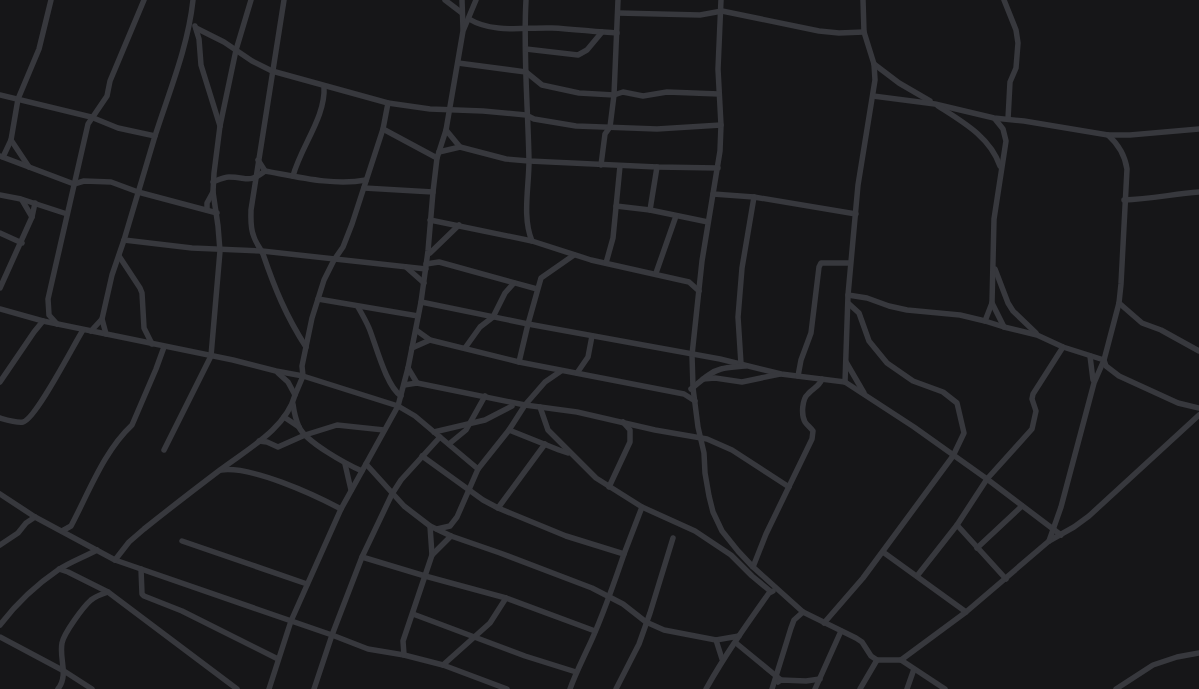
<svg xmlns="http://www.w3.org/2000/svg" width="1199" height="689" font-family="'Titillium Web',sans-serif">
	<rect width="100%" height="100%" fill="#161618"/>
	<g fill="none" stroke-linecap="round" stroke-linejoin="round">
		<g stroke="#37383d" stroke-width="5.5">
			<path d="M284,0L251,210C251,219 250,228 254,237C256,243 260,248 263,254C275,289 286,316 306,347"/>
			<path d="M445,0L462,13"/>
			<path d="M462,0L463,29"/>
			<path d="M526,0C523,54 528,107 529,161C529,187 522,217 532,241"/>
			<path d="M721,0L718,69L721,125L720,151L702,261L692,355L693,388L698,427L704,453L705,473L709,496L713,512L722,531L738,551L753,567L803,612L856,638L862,642L871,656L877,660H901L966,612L1049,541L1074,527L1089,516L1199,415"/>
			<path d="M1004,0L1016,30L1018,43L1016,68L1010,82L1008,119"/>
			<path d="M618,13L700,15L722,11L819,31L839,33L864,32"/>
			<path d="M469,19C494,34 524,27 552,28C574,29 596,32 617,33"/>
			<path d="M195,26L199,39L201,65L220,126"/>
			<path d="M196,28L224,42L252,61L272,71L388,103L430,109L483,111L526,115L534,119L576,126L657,129L721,125"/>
			<path d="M526,49L578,55L587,50L602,32"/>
			<path d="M458,63L526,72L542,85L579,93L614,95L623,92L643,96L667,92L719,94"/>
			<path d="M874,64L899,83L930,101"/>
			<path d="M0,95L91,117L118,128L155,136C169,92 188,47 193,0"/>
			<path d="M873,96L935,104L994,118L1024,121L1108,135H1130L1199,129"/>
			<path d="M938,106C963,122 990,137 1000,166"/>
			<path d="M383,129L437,158"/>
			<path d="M446,130L460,147"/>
			<path d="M11,140L29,167"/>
			<path d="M439,152L460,147L506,159L529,161L657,167L718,168"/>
			<path d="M0,156L74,184L84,181L111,182L138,192L217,213"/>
			<path d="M3,157L11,140L18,99L39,49L51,0"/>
			<path d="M258,160L265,171C298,177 334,186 366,180"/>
			<path d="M601,165L605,134L610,127L614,95L618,0"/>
			<path d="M293,176C301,146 326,117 324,86"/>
			<path d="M213,182C218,180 224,177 229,177C248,177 248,184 265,171"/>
			<path d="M364,188L433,192"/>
			<path d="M713,194L754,197L856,214"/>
			<path d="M0,195L21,199L67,214"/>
			<path d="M22,200L32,217"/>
			<path d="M1124,200C1150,199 1174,194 1199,192"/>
			<path d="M616,206L650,210L708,222"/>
			<path d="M207,210V203L213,192"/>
			<path d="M650,210L657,167"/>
			<path d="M430,220L532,241L591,260L689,282L699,291"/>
			<path d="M0,233L22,243"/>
			<path d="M124,240L192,248L262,251L426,269"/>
			<path d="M430,253L459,225"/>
			<path d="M119,256L140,288L142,293L144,328L152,344"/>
			<path d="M606,263L613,238L620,166"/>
			<path d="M426,264L439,262L537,289"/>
			<path d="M406,267L424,283"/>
			<path d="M995,269L1008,303L1013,311L1036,333"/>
			<path d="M656,273L676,216"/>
			<path d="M0,288L32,217L35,203"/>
			<path d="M848,295L867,298L889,306L907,310L960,315L985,321L1004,327L1037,335L1063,347L1104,360L1106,366L1119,376L1178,403L1199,408"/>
			<path d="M318,299L418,316"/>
			<path d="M421,302L528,324L720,359L781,374L845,382L914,427L987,479L1061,535"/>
			<path d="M992,303L1004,327"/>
			<path d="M1119,303L1142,323L1161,330L1199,351"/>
			<path d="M358,307C362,314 366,321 369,328C376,345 386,386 401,396"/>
			<path d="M0,309L43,321L233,360L276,371L303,376L398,406L415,416L478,469"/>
			<path d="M985,321L992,303L994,219L1006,141L1003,129L995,119"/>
			<path d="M57,324L49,315L48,299L88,124L107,96L110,81L144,0"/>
			<path d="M416,330L430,340L519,362L684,394L695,401"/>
			<path d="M91,331L102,319"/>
			<path d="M106,334L102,319L112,275L124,240L155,136"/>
			<path d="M412,348L430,340"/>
			<path d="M465,348L480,327L493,317L505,293L514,283"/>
			<path d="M1090,356L1093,380"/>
			<path d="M519,362L528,324L541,278L574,255"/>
			<path d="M846,362L864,393"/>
			<path d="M741,364L738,317L742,268L754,197"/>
			<path d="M408,368L417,383"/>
			<path d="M577,373L588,357L592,336"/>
			<path d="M798,376L801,360L811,333L819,267L821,263H850"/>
			<path d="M703,379L715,378L742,382L780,374"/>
			<path d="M0,382L34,332L43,321"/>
			<path d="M845,382L848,295L858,185L875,80L874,64L864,32L863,0"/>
			<path d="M404,385L417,383L525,405L577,412L655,430L707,439L732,450L789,487"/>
			<path d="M691,389C700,382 709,372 721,369C728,367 737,367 745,366"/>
			<path d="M295,395L303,376L302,366L312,318L324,280L334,260L343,247L352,224L383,129L388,103"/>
			<path d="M293,404C294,412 296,420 299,427C306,442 346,464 362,471"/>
			<path d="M540,407L548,430L596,478L642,507L695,531L731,555L752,576L769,590"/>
			<path d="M284,417L299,427"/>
			<path d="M0,418C7,420 17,423 23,422C36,419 74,344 83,330"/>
			<path d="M509,430L559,450L568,453"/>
			<path d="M434,432L485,420L512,406"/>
			<path d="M259,441L267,442L278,447L305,435L337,425L384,430"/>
			<path d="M449,444L466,430L485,396"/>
			<path d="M164,450L211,356L220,251L218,226L213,192L214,173L220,126L236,50L251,0"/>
			<path d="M422,456L483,500L498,508L566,536L624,554C613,586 602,619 587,650C581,663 575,675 570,689"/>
			<path d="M345,464L351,490"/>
			<path d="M366,464L404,506L430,526L451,536L500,553L592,588L623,604L646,622L664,630L716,640L739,636"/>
			<path d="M221,470C252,466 313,494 341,509"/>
			<path d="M609,487L630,442V430L623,422"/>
			<path d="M0,494L35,517L115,560L332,635L368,649L404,655L443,665L507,689"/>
			<path d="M498,508L545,444"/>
			<path d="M957,525L1006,579"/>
			<path d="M437,529L450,526L457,517L478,469L509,430L525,405L545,382L561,371"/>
			<path d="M62,531L71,526C89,492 104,451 132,425L156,369L164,347"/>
			<path d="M182,541L307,584"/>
			<path d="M1049,541L1061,507L1094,383L1104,360L1119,303L1121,284L1127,169C1125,155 1118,144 1108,135"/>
			<path d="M0,545L18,533L26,523L35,517"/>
			<path d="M977,548L1022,506"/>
			<path d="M883,552L966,612"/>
			<path d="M624,554L642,507"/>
			<path d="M432,555L451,536"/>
			<path d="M362,557L425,576L506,598L595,631"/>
			<path d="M115,560L129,542L144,529C169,509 195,489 220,470C246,450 286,429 295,395L288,382L278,373"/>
			<path d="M753,567L766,534L812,439L813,431C811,428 807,425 805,422C801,415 802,399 808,394C813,388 819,387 822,379"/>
			<path d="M59,569L68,572L108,592L237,689"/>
			<path d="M141,569L142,594L144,596L182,611L278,659"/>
			<path d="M917,576L957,525L987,479L1032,429L1036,411L1032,399L1033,394L1063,347"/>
			<path d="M413,614L525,656L576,672"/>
			<path d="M824,623L863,578L953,456L964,433L957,403L943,392L913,381L887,363L869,341L859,313L848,303"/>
			<path d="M0,625C16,604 36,585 58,570C70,562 84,557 97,550"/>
			<path d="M0,637L64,671L92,689"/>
			<path d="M716,640L722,659"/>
			<path d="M736,643L781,680"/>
			<path d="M404,655L403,641L432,555L430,526"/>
			<path d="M901,660L945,689"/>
			<path d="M443,665L490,623L506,598"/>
			<path d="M778,682L781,680L806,681L820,679"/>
			<path d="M58,689C69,674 59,660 62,643C64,633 83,607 91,600C96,596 102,594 108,592"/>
			<path d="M269,689L291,621L341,509L398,406L408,368L421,302L428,251L433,192L437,158L446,130L463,31L476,0"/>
			<path d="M314,689L332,635L362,557L392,494L401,480L440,437"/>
			<path d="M616,689L639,644L650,613L673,538"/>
			<path d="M706,689C725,655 747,624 769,593L773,591"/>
			<path d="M772,689L791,628L794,620L803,612"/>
			<path d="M815,689L841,631"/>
			<path d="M860,689L877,660"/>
			<path d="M907,689L914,669"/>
			<path d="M1116,689L1153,665L1177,657L1199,653"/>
		</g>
	</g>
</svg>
